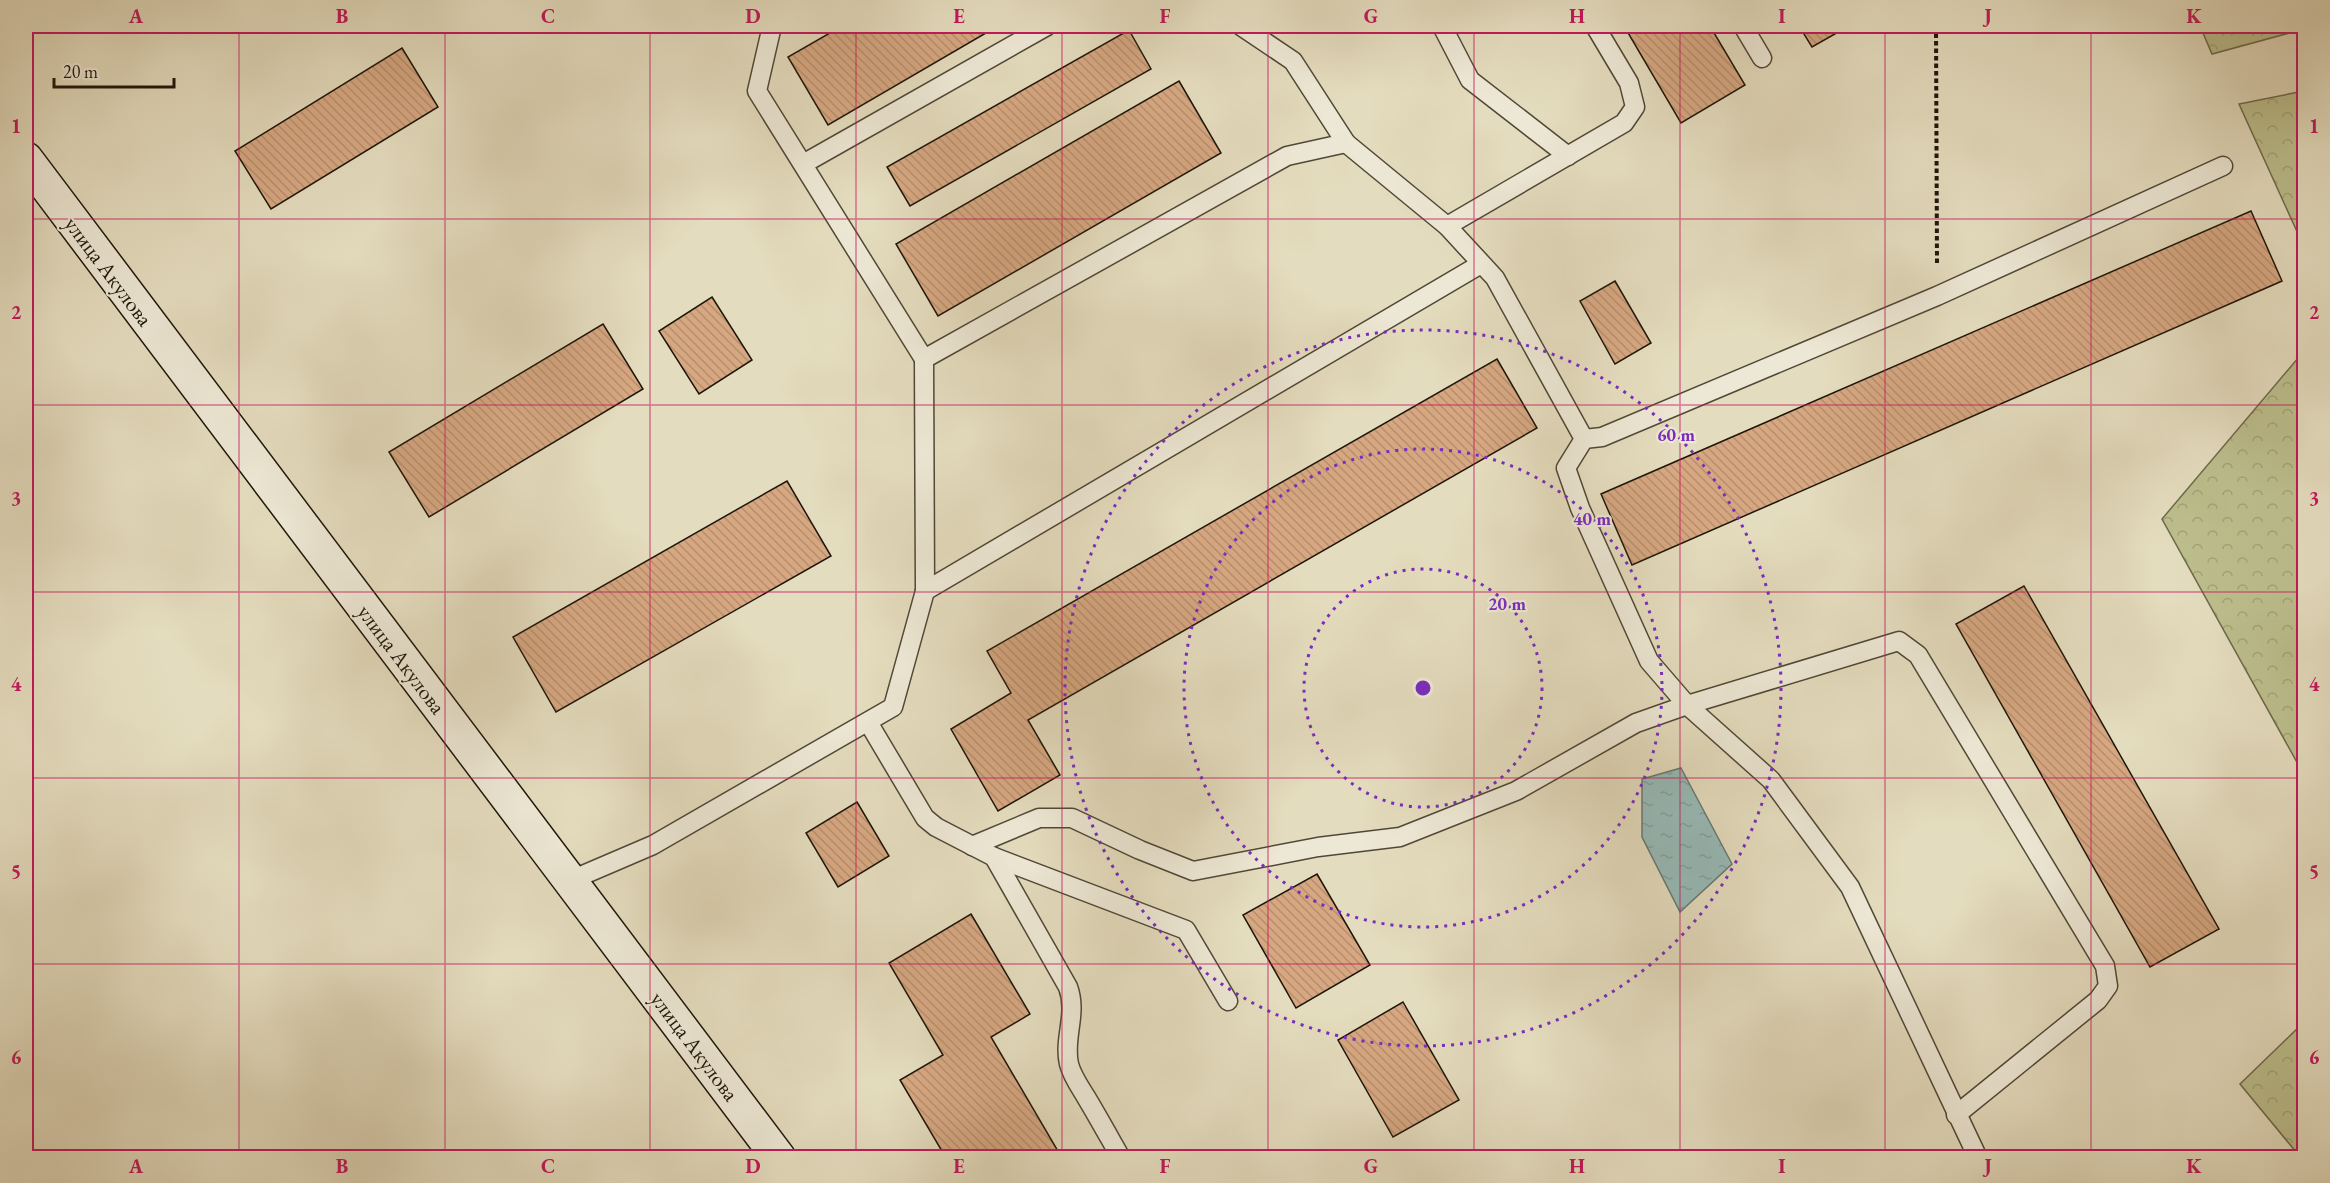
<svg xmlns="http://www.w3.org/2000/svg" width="2330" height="1183" font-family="'EB Garamond',serif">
	<defs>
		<pattern id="forest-crowns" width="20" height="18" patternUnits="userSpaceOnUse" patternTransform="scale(1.5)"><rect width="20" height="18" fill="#bcbe8c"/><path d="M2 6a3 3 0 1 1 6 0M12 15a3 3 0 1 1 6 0" fill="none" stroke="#a1a377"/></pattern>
		<pattern id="water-ripples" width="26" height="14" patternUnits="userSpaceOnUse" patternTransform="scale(1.5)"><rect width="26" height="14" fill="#97bab8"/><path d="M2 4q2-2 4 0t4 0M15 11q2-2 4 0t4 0" fill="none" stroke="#829f9d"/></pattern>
		<pattern id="building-back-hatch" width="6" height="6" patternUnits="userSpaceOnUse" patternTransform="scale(1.5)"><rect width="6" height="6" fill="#d6a781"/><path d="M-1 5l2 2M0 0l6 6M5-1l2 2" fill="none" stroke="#b78f6e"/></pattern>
	</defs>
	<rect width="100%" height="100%" fill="#e4dcbe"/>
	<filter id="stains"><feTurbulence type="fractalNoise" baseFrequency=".00333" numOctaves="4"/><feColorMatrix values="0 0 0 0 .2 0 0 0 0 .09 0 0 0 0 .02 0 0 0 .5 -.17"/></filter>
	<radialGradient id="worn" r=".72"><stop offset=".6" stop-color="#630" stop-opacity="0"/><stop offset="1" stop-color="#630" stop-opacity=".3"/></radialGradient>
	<g fill="url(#forest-crowns)" stroke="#6d6a4b" stroke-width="1.5">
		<path d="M2200,26H2304V29L2212,54Z"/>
		<path d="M2304,91V247L2239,104Z"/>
		<path d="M2304,351V775L2162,519Z"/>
		<path d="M2304,1022V1157L2301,1158L2240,1084Z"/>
	</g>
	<path fill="url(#water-ripples)" stroke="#677872" stroke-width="1.5" d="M1681,768L1732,864L1680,912L1642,837V779Z"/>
	<g fill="url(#building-back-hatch)" stroke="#1e160a" stroke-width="1.5">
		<path d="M842,26H998L828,125L788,57Z"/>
		<path d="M1624,26H1710L1745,85L1681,123Z"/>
		<path d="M1799,26H1849L1812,47Z"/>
		<path d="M1129,30L1151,69L910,206L887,167Z"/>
		<path d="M402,48L438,107L271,209L235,151Z"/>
		<path d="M1179,81L1221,153L938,316L896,244Z"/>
		<path d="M2251,211L2282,281L1632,565L1601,494Z"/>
		<path d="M1615,281L1651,343L1615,364L1580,301Z"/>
		<path d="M712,297L752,360L699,394L659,331Z"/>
		<path d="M603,324L643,389L429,517L389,452Z"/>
		<path d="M1497,359L1537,428L1028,720L1060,775L998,811L951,729L1011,693L987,651Z"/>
		<path d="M787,481L831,556L556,712L513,637Z"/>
		<path d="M2024,586L2219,929L2150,967L1956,624Z"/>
		<path d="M857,802L889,856L838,887L806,833Z"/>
		<path d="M1317,874L1370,965L1296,1008L1243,915Z"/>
		<path d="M971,914L1030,1014L991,1037L1062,1158H946L900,1080L943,1055L889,963Z"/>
		<path d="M1403,1002L1459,1100L1393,1137L1338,1040Z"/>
	</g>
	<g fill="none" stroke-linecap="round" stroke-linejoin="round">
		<g stroke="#504837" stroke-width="21">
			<g id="service">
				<path d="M772,26L757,91L924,359"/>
				<path d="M1442,26L1470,80L1568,156"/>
				<path d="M1743,26L1762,58"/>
				<path d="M1346,143L1447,226L1495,278L1584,439L1566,468L1580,508L1649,661L1687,705L1899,641L1918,655L2105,966L2108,986L2098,1000L1956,1115"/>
				<path d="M803,164L1047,26"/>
				<path d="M1447,226L1624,123L1635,107L1629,83L1595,26"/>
				<path d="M1584,439L1602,437L1937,296L2223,166"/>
				<path d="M925,591L924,359L1287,156L1346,143L1293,61L1241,26"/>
				<path d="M868,722L925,818L936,827L994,857L1068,987C1078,1014 1063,1038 1069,1064C1072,1076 1080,1087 1086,1097C1098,1117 1109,1137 1121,1158"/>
				<path d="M972,846L1039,818H1072L1140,850L1193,871L1318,847L1400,837L1516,791L1636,723L1687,705L1771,780L1850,887L1978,1158"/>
				<path d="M994,857L1186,930L1228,1001"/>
				<path d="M569,881L653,845L893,707L925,591L1481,264"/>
			</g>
		</g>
		<g stroke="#1e160a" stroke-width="36">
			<path id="secondary" d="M26,159L779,1158"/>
		</g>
		<path stroke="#1e160a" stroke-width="4" stroke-dasharray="4.5 3" stroke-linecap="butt" d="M1936,26L1937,265"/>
		<use href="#service" stroke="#ede8d5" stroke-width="18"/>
		<use href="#secondary" stroke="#ede8d5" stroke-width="33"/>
	</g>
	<path fill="none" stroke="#c2185b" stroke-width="1.5" stroke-opacity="0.55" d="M239,26V1158M445,26V1158M650,26V1158M856,26V1158M1062,26V1158M1268,26V1158M1474,26V1158M1680,26V1158M1885,26V1158M2091,26V1158M26,219H2304M26,405H2304M26,592H2304M26,778H2304M26,964H2304"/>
	<g fill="none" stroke="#7b2cbf" stroke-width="3" stroke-dasharray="3 6">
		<circle cx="1423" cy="688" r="119"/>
		<circle cx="1423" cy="688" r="239"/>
		<circle cx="1423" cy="688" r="358"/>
	</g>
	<g text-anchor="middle" stroke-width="4.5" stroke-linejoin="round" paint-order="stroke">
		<g font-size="22" fill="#1e160a" stroke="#ede8d5">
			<text transform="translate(109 271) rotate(53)" y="8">улица Акулова</text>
			<text transform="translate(402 659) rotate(53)" y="8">улица Акулова</text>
			<text transform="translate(695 1046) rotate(53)" y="8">улица Акулова</text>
		</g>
	</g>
	<circle cx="1423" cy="688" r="9" fill="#7b2cbf" stroke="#ede8d5" stroke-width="3"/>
	<g font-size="18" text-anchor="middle" font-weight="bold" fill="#7b2cbf" stroke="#ede8d5" stroke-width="4.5" stroke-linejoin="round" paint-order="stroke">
		<text x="1676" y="441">60 m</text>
		<text x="1592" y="525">40 m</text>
		<text x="1507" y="610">20 m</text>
	</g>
	<rect width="2330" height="1183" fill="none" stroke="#e4dcbe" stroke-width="66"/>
	<path d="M54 78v9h120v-9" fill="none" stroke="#1e160a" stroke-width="3"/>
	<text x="63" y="78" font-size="18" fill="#1e160a" stroke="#ede8d5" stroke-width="4.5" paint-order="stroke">20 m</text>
	<rect x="33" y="33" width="2264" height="1117" fill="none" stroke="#c2185b" stroke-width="2"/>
	<g font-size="20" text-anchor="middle" font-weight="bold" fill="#c2185b">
		<text x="136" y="23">A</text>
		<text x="342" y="23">B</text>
		<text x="548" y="23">C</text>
		<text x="753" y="23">D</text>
		<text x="959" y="23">E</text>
		<text x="1165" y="23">F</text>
		<text x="1371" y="23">G</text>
		<text x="1577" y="23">H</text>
		<text x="1782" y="23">I</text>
		<text x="1988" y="23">J</text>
		<text x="2194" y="23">K</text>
		<text x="16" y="133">1</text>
		<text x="2314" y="133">1</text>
		<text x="16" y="319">2</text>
		<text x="2314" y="319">2</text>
		<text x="16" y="505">3</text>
		<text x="2314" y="505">3</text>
		<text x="16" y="691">4</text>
		<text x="2314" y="691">4</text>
		<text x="16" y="878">5</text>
		<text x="2314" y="878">5</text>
		<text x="16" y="1064">6</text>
		<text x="2314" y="1064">6</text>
		<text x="136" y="1173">A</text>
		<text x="342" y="1173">B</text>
		<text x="548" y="1173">C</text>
		<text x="753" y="1173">D</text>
		<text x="959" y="1173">E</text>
		<text x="1165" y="1173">F</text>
		<text x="1371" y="1173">G</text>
		<text x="1577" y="1173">H</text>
		<text x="1782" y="1173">I</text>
		<text x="1988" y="1173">J</text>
		<text x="2194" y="1173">K</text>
	</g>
	<rect width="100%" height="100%" filter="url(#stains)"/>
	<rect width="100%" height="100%" fill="url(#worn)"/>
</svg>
